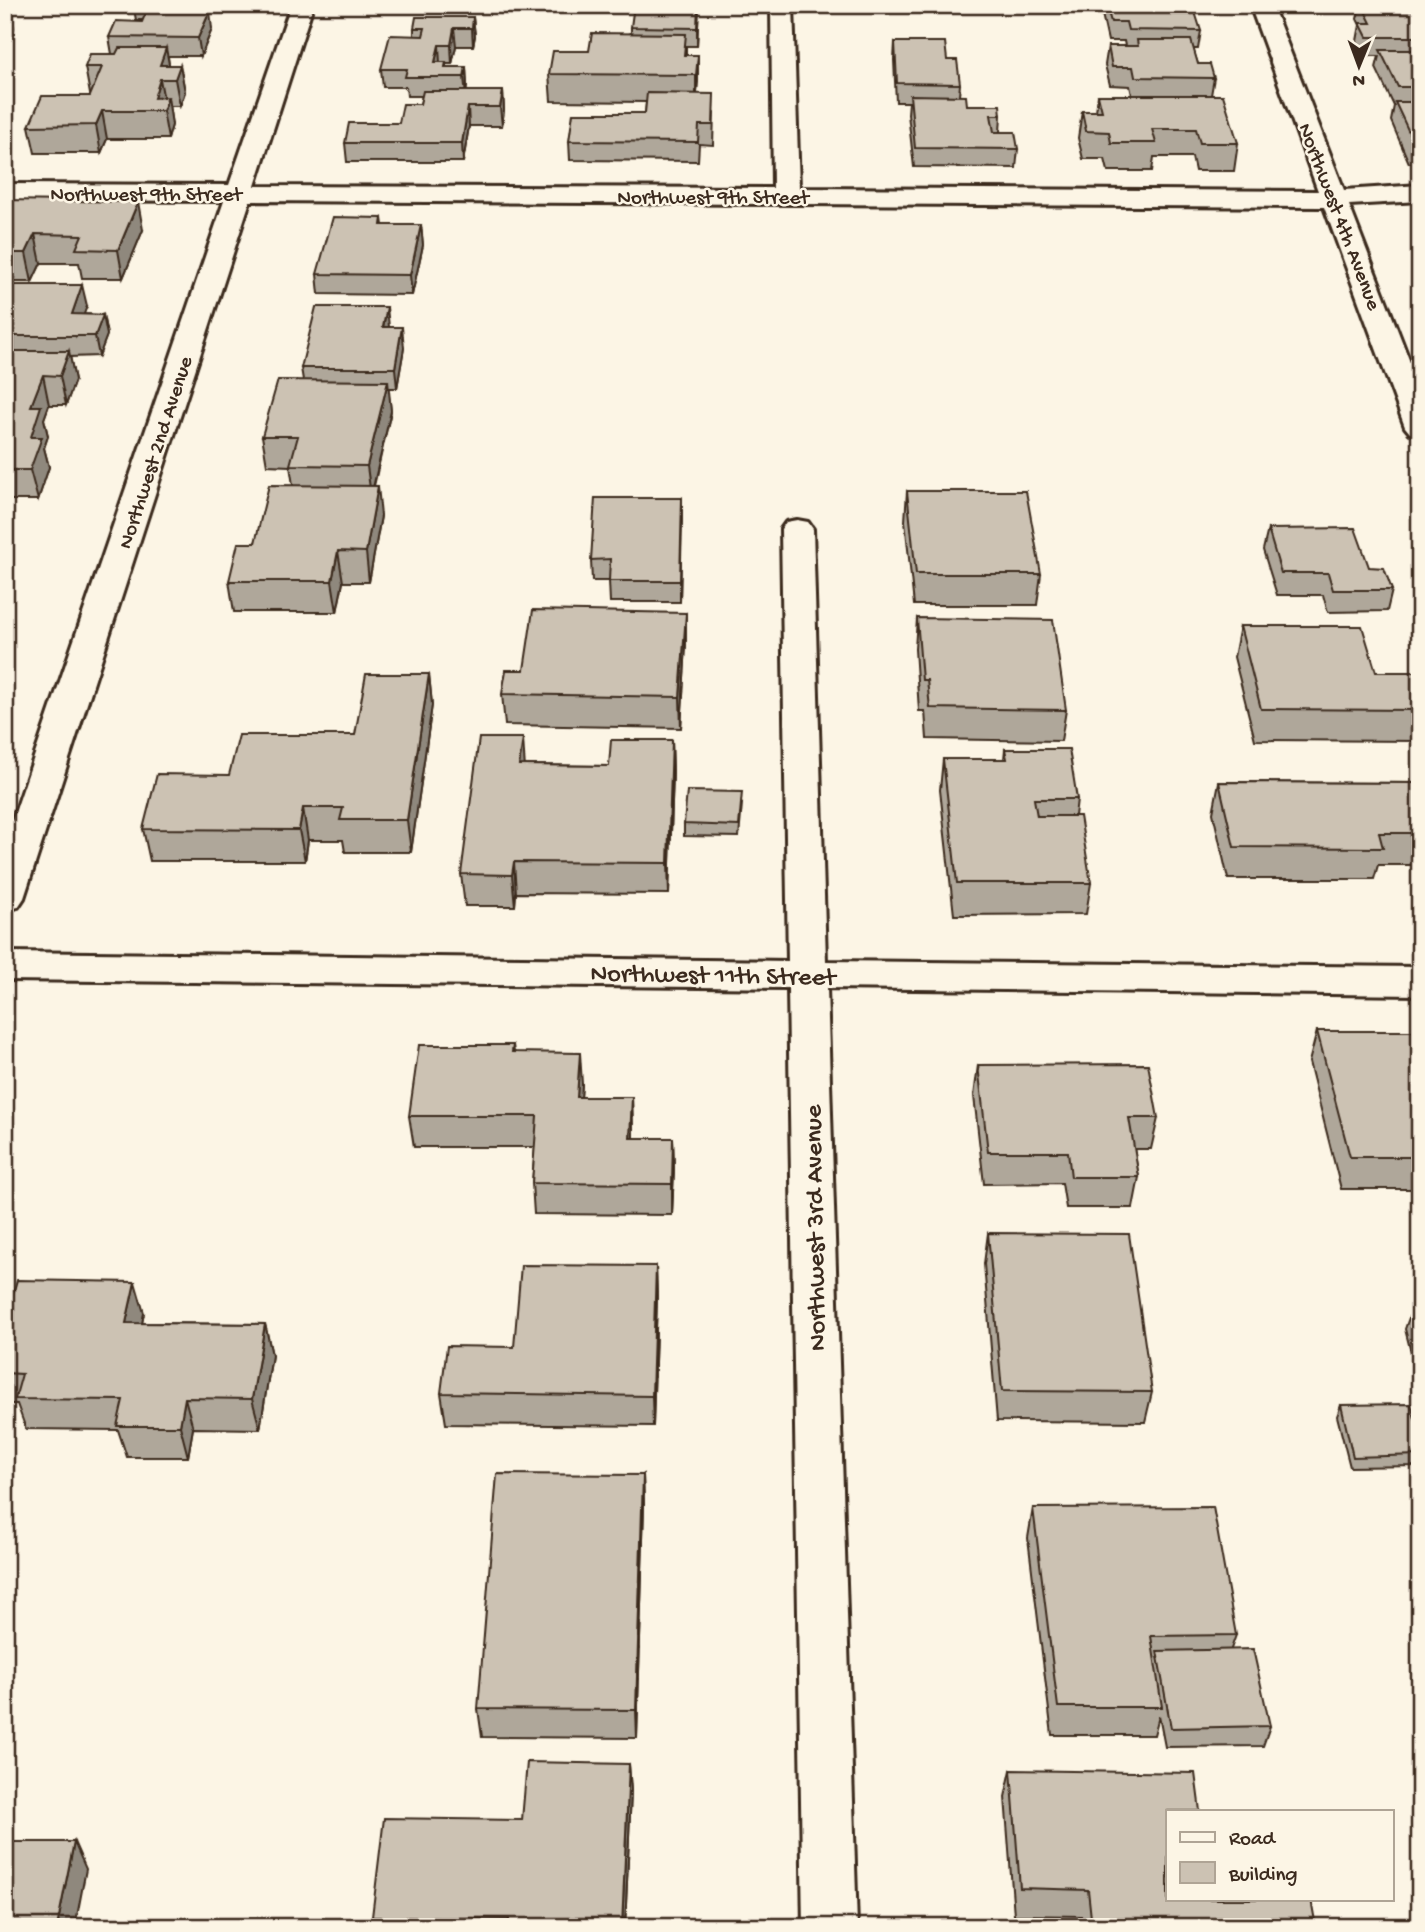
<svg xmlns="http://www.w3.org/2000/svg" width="1425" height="1932" font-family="'Gochi Hand',sans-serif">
	<rect width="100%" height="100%" fill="#fcf5e5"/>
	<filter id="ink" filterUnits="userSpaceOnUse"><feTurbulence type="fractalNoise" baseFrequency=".0143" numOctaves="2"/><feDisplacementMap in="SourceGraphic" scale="14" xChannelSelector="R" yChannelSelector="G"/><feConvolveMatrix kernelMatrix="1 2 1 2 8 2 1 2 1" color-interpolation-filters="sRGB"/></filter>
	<g filter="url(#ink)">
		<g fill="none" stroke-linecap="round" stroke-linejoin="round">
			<g stroke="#3b2a1e" stroke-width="6">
				<g id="minor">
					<path d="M291,5H313L255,186L773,188L771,5H793L799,188L1318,191L1250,5H1272L1344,190L1420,185V201L1349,205L1420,388V436L1410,433L1405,427L1324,207L250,201L24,898L18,907L5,911V842L224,201L5,200V184L229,185Z"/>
					<path d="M797,520L808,522L813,529L826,961L1420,967V995L827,988L857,1927H803L788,988L5,980V952L788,961L781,529L786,522Z"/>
				</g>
			</g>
			<use href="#minor" fill="#fcf5e5" fill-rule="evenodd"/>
		</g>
		<g fill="#afa79a" stroke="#3b2a1e" stroke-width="2">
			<path d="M5,5H16L14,9H5Z"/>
			<path d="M117,5H208L206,11L212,29L201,56H168L169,65H180L185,92L180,106H169L172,125L168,139H107L101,153H35L29,126L90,96L91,94H90L85,67L112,54L109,37L142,22L143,20H136L134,9H118Z"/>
			<path d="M699,5L697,46H686V55H698L697,94L714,113L713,145L699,144L698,161L570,160L569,141L645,113L646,102L551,101L549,74L589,51L631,33V27Z"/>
			<path d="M1100,5H1183L1185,12L1201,31L1198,49H1193L1198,64L1214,78L1211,95L1238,143L1234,171H1195L1192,157H1154L1152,171H1108L1105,159H1083L1078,138L1082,111H1096L1098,95H1132L1130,86L1110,85L1105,65L1108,46H1125L1124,41H1108Z"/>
			<path d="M1351,5H1420V163H1409L1391,121L1394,106L1376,68L1379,56H1363L1357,41L1360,25L1357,19L1359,11H1354Z"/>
			<path d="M473,17L475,36L473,46H456L452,64H446V67H466L467,86L466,91H503L504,110L502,126H469L463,162H347L345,143L399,123L420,104L422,96H407L406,87H383L381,69L414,36V28Z"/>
			<path d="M895,42L947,60L960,84L959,96L967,105L1001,115L1000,132L1018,149L1016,168L914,167L908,114L909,102H896L894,60Z"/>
			<path d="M5,200L143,230L123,278H82L79,263H41L32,282H5Z"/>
			<path d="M382,218L383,225H421L423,245L412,295L319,294L317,274Z"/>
			<path d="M5,285L87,306L83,314L103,315L107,335L99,356L70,357L75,380L66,405H49L44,419L48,436L44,448L49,467L38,500H5Z"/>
			<path d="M389,327L404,348L397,388H388L391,411L374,486L381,516L369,582H343L337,612H234L229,581L293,485L290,466L267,465L262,436L303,380L301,368Z"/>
			<path d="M907,491L1041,574L1037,605H914L905,521Z"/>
			<path d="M682,498L680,602H610L609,581H592L591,560Z"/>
			<path d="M1268,529L1369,567L1392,590L1387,611L1328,612L1323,595H1277L1263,550Z"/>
			<path d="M686,613V644L681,728L505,725L502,694Z"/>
			<path d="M917,618L1066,710L1061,741L927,739L925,711H919L915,649Z"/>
			<path d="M1240,626L1376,672H1420V741L1255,740L1234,657Z"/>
			<path d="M429,674L432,705L411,852H345L343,840H308L305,861H150L143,829L229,775L355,735Z"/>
			<path d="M672,740L673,772L669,894L516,893L515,906H465L461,874L525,765L609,766Z"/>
			<path d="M1005,749L1077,799L1075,816L1091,883L1086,914L954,915L940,790L943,759H1004Z"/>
			<path d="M1219,782L1420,783V865H1378L1374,879H1228L1213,813Z"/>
			<path d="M742,804L739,837L684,836V824Z"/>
			<path d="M1317,1031H1420V1189H1341L1309,1062Z"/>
			<path d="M513,1045L514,1052L582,1084L581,1097H632L633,1138H673L674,1169L672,1215L534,1214L532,1183L535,1147H414L409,1116Z"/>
			<path d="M978,1065L1158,1118L1151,1149H1134L1139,1177L1133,1208H1066L1062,1183L984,1184L974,1096Z"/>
			<path d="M988,1233L1152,1392L1145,1422L997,1421L984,1264Z"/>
			<path d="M656,1266L657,1297L653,1426L446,1424L441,1393L514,1347Z"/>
			<path d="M1416,1298H1420V1376H1417L1405,1329Z"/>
			<path d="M144,1313L142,1323L265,1324L272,1355L260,1429L193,1428L188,1457H127L118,1430L26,1429L17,1404H5V1321Z"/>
			<path d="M1341,1405L1420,1436V1466L1350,1467L1337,1416Z"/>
			<path d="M643,1475L644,1505L637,1738L482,1737L478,1709Z"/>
			<path d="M1033,1508L1236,1635L1231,1649L1270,1726L1263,1746L1165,1747L1159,1716L1154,1735H1052L1028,1538Z"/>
			<path d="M629,1764L631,1791L625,1927H374L372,1917L522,1820Z"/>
			<path d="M1011,1770L1168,1899L1316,1927H1082L1081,1916L1014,1915L1005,1797Z"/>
		</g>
		<g fill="#8f887d" stroke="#3b2a1e" stroke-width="2">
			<path d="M200,5H208L203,19Z"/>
			<path d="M698,5H699L697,46V28Z"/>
			<path d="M10,10L14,28L7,39L5,30V17Z"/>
			<path d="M210,11L212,29L201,56L198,38Z"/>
			<path d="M473,17L475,36L473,46L472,28Z"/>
			<path d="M454,28L456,46L452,64L451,45Z"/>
			<path d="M439,45L440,64L435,62Z"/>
			<path d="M166,48L171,75L160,65Z"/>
			<path d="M698,55V82L696,102V75Z"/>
			<path d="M180,65L185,92L180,106L175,79Z"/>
			<path d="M466,67L467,86L466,96L464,77Z"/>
			<path d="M160,79L165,106L168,97L172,125L168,139L163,111L154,98Z"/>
			<path d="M503,91L504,110L502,126L500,107Z"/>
			<path d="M468,107L469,126L463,162L462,143Z"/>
			<path d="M102,111L107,139L101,153L96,125Z"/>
			<path d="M138,202L143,230L123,278L118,250Z"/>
			<path d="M421,225L423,245L412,295L410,275Z"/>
			<path d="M35,234L41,263L32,282L26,253Z"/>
			<path d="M82,285L87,306L76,335L72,314Z"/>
			<path d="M387,307L389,327H383Z"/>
			<path d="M103,315L107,335L99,356L95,336Z"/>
			<path d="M402,327L404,348L397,388L395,368Z"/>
			<path d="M69,351L75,380L66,405L60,376Z"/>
			<path d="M43,375L49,405L44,419L48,436L44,448L49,467L38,500L30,470L31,406Z"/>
			<path d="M388,381L391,411L371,496L367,466Z"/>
			<path d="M378,486L381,516L369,582L366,552Z"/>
			<path d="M682,498V520L680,602V581Z"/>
			<path d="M338,551L343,582L337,612L332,581Z"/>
			<path d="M686,613V644L681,728L680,697Z"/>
			<path d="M429,674L432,705L411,852L407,820Z"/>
			<path d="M523,738L525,769L519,765Z"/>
			<path d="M672,740L673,772L669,894L668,863Z"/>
			<path d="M303,808L308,840L305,861L299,830Z"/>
			<path d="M514,862L516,893L515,906L512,875Z"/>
			<path d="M580,1053L582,1084L579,1128L577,1097Z"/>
			<path d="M632,1097L633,1129L631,1169L630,1138Z"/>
			<path d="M673,1138L674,1169L672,1215V1184Z"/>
			<path d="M656,1266L657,1297L653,1426L652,1396Z"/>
			<path d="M135,1282L144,1313L136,1354L126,1323Z"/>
			<path d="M265,1324L272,1355L260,1429L252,1399Z"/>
			<path d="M185,1398L193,1428L188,1457L180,1426Z"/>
			<path d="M643,1475L644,1505L637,1738L636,1710Z"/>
			<path d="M629,1764L631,1791L625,1927H622Z"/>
			<path d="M74,1842L86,1869L75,1927H57Z"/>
		</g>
		<g fill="#ccc2b3" stroke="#3b2a1e" stroke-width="2">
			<path d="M634,5H698L697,28L631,27Z"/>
			<path d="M1106,5H1183L1185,12H1195L1201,31L1128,30L1126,22H1111Z"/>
			<path d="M1362,5H1420V15H1416L1420,23V37H1367L1360,23H1371Z"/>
			<path d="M5,10H10L5,17Z"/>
			<path d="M147,10L210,11L198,38L109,37L116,21L142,22Z"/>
			<path d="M416,17H473L472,28H454L451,45H439L435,62H446L445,67H466L464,77H405L407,69H381L390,35L423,36L425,28H414Z"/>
			<path d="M592,33L686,34L684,55H698L696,75L549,74L553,51H589Z"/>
			<path d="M1137,40H1191L1198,64H1210L1214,78L1135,77L1133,67H1112L1108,46H1138Z"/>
			<path d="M895,42H945L947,60H957L960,84L897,83Z"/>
			<path d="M119,48H166L160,65H180L175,79H160L154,98L168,97L163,111H102L96,125L29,126L42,96H90L102,67H85L90,54H116Z"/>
			<path d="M1380,50H1420V87H1398Z"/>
			<path d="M423,91H503L500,107H468L462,143H345L349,123H399L403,104H420Z"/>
			<path d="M647,93L714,94L713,125H699L698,142L569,141L573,113H645Z"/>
			<path d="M910,95L966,96L967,105H1000L1001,115H991L994,132H1015L1018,149L915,148Z"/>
			<path d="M1098,95H1223L1238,143H1200L1196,129H1152L1156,143H1111L1109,132L1086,131L1082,111H1102Z"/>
			<path d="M1395,102H1420V143H1414Z"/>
			<path d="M5,200L138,202L118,250L76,249L82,235L35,234L26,253H5Z"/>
			<path d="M333,217L382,218L381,225H421L410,275L317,274Z"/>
			<path d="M5,285H82L72,314L103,315L95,336H5Z"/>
			<path d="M316,307H387L383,327H402L395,368H301Z"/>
			<path d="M5,351H69L60,376L43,375L31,406H41L31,437H42L30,470H5Z"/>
			<path d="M278,380L388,381L367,466L290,465L298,436H262Z"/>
			<path d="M269,485L378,486L366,552L338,551L332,581H229L238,543H255Z"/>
			<path d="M907,491H1026L1041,574H916Z"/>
			<path d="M595,498H682L680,581H609L610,559L591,560Z"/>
			<path d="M1355,528L1369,567L1384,568L1392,590H1333L1328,573H1281L1268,529Z"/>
			<path d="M533,610L686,613L680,697L502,694L506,670H524Z"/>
			<path d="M917,618L1053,620L1066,710L930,708L927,680H922Z"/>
			<path d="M1240,626H1362L1376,672H1420V710L1261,709Z"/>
			<path d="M366,674H429L407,820H340L343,808H303L299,830L143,829L157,774L229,775L239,735H355Z"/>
			<path d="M479,738H523L519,765L609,766L611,740H672L668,863L514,862L512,875L461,874Z"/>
			<path d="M1005,749H1069L1077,799H1034L1037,816H1080L1091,883H957L943,759H1007Z"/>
			<path d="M1219,782L1420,783V833H1379L1383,848L1234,847Z"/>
			<path d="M687,791L742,792L739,826L684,824Z"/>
			<path d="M1317,1031H1420V1157H1350Z"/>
			<path d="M419,1045H513L512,1052L580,1053L577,1097H632L630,1138H673L672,1184L532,1183L537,1116H409Z"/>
			<path d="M1148,1064L1158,1118H1129L1139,1177H1071L1068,1152H988L978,1065Z"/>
			<path d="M988,1233L1129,1234L1152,1392L1002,1391Z"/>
			<path d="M521,1265L656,1266L652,1396L441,1393L447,1346L514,1347Z"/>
			<path d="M17,1280L135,1282L126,1323L265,1324L252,1399L185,1398L180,1426H117L123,1400L15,1399L22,1374L5,1373V1321Z"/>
			<path d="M1416,1298H1420V1313Z"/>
			<path d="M1411,1404L1420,1436V1455L1353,1457L1341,1405Z"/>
			<path d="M497,1474L643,1475L636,1710L478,1709Z"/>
			<path d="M1213,1507L1236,1635L1151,1636L1162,1707H1058L1033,1508Z"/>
			<path d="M1253,1649L1270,1726L1171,1728L1157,1651Z"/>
			<path d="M527,1762L629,1764L622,1927H509V1919L372,1917L384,1818L522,1820Z"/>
			<path d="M1011,1770L1195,1773L1200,1811H1168V1899H1311L1316,1927H1092L1088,1890L1020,1888Z"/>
			<path d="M5,1842H74L57,1927H5Z"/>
		</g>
	</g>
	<g text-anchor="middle" stroke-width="5" stroke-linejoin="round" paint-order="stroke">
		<g font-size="21" fill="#3b2a1e" stroke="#fcf5e5">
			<text x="146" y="200">Northwest 9th Street</text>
			<text x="713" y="203">Northwest 9th Street</text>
			<text transform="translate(1341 216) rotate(69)" y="7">Northwest 4th Avenue</text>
			<text transform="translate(154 452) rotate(-72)" y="7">Northwest 2nd Avenue</text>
		</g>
		<g font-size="26" fill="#3b2a1e" stroke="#fcf5e5">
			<text transform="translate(713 973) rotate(1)" y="9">Northwest 11th Street</text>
			<text transform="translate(813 1228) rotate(-91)" y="9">Northwest 3rd Avenue</text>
		</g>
	</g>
	<rect width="1425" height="1932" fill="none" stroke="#fcf5e5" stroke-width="28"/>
	<rect x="14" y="14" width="1397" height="1904" fill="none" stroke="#3b2a1e" stroke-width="2.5" filter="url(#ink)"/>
	<rect x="1166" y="1810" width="228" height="91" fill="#fcf5e5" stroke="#afa495" stroke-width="2"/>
	<rect x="1180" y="1832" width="35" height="10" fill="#fcf5e5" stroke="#afa495" stroke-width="2"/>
	<text x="1229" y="1844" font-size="21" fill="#3b2a1e">Road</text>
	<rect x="1180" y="1862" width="35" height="21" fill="#ccc2b3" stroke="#afa495" stroke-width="2"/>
	<text x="1229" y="1880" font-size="21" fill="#3b2a1e">Building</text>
	<g transform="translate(1359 66) rotate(181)" stroke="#fcf5e5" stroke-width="5" paint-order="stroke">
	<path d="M0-5L12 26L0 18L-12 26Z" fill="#3b2a1e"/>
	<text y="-10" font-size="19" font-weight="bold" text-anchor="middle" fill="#3b2a1e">N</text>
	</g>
</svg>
